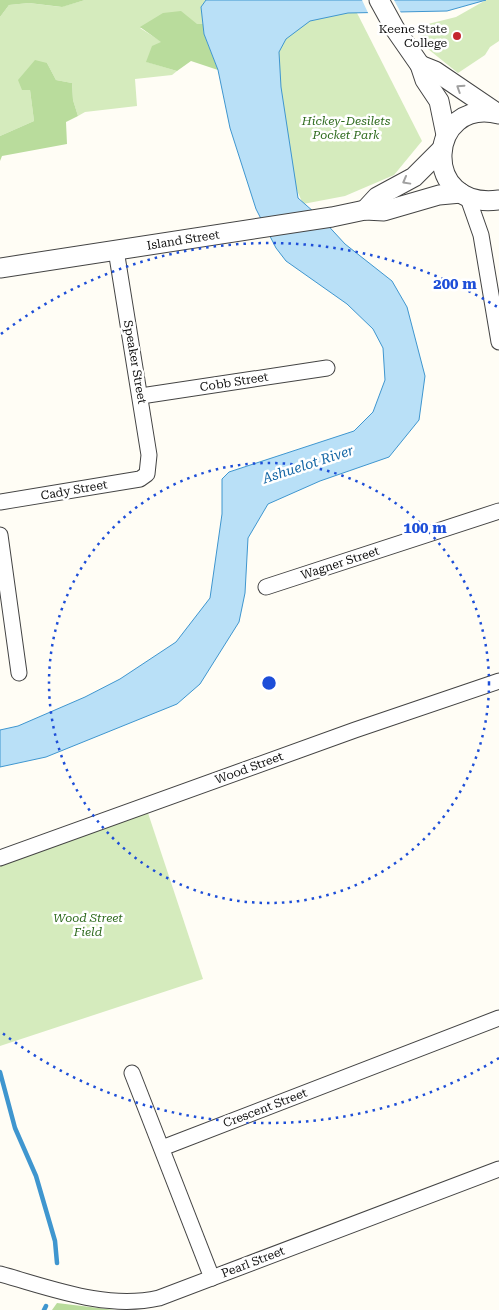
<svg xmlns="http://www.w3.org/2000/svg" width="499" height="1310" font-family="'Roboto Serif',serif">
	<rect width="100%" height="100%" fill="#fffdf5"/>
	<g fill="#d5ebbd">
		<path d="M85,0H206L201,7L203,24L140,28L162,42L147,62L177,71L172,75L135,79L137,106L85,112L78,116L73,100L72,83L56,80L47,63L30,90L34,121L0,136V17L9,5L29,3L61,7Z"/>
		<path d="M486,0H499V41L490,47L485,55L458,73L428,49L417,30L420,26L456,17Z"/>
		<path d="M356,11L422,141L394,175L345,196L303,204L293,181L269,74L292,20Z"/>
		<path d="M148,813L203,979L0,1046V862Z"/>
	</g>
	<g fill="#b9dc9c">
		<path d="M0,0H122H85L62,7L29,3L9,5L0,17Z"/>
		<path d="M181,11L197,24H203L204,34L218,70L191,61L177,71L146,62L152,46L161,42L140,27L163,13Z"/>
		<path d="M35,60L47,63L56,80L72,83L73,100L78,116L66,122L67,144L2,156L0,161V136L34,121L30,90H22L18,80Z"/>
		<path d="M57,1303L115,1310H52Z"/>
	</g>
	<path fill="#b9e0f7" stroke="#3f96cf" d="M206,0H486L447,11L348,13L310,21L286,39L279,52L281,87L298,198L322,219L345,244L392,281L407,307L425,376L419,420L389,457L320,481L268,504L248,538L245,593L239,622L200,684L177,704L46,757L0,767V730L18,726L85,697L120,679L176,642L210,598L222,514V479L229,472L354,431L373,412L385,380L383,348L373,329L347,304L286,261L276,248L256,209L230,128L218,70L204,34L201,7Z"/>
	<path fill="#fffdf5" d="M362,0H394L401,13L369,15Z"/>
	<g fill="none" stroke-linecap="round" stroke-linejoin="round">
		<g stroke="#3f96cf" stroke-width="4.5">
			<path d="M0,1072L15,1128L36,1176L55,1241L57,1263"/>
			<path d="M44,1310L46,1306"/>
		</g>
		<g stroke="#444" stroke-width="17">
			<g id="minor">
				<path d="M468,198L481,235L499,342"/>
				<path d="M141,396L327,368"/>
				<path d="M0,502L140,479L147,474L149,455L116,250"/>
				<path d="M0,535L19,673"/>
				<path d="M266,587L499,511"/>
				<path d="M0,858L355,730L499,681"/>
				<path d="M132,1073L212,1278"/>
				<path d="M162,1148L499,1018"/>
				<path d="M0,1274C51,1288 106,1310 159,1298L499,1169"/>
			</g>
		</g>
		<g stroke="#444" stroke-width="21">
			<g id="tertiary">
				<path d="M379,0L395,29L420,65L425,80L439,101L446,135"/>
				<path d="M420,65L435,71L497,113"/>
				<path d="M499,114C427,96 419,211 499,200"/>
				<path d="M365,210L377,197L414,177L442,149"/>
				<path d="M0,268L332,217L365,210L384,211L439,195L461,193"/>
			</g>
		</g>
		<use href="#minor" stroke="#fff" stroke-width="15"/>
		<use href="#tertiary" stroke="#fff" stroke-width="19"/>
	</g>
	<defs><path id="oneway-chevron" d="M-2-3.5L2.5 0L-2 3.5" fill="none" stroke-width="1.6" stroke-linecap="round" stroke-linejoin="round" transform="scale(1.25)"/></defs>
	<g stroke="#a0a0a0">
		<use href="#oneway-chevron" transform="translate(460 88) rotate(-147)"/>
		<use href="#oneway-chevron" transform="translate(406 181) rotate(151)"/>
	</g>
	<g fill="none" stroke="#1d4ed8" stroke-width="2.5" stroke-dasharray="2.5 5">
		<circle cx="269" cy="683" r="220"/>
		<path d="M499 1058A440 440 0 0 1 1 1032M1 334A440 440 0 0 1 499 308"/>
	</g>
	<circle fill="#c4262e" stroke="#fff" stroke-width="2" cx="457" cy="36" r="5"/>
	<g text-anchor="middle" stroke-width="5" stroke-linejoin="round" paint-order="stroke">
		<g font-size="12" fill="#111" stroke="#fff" text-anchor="end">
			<text x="447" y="33">Keene State<tspan x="447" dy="14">College</tspan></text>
		</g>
		<g font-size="12" font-style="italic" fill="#2f6b1f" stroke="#fff">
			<text x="346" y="125">Hickey-Desilets<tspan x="346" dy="14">Pocket Park</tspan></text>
			<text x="88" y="922">Wood Street<tspan x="88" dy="14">Field</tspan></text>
		</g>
		<g font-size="12" fill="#111" stroke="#fff">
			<text transform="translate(183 240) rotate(-9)" y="4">Island Street</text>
			<text transform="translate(135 362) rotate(80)" y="4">Speaker Street</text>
			<text transform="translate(234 382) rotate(-9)" y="4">Cobb Street</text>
			<text transform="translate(74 490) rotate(-10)" y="4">Cady Street</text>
			<text transform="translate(340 563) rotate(-18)" y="4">Wagner Street</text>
			<text transform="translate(249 768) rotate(-20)" y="4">Wood Street</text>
			<text transform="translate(265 1108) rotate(-21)" y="4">Crescent Street</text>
			<text transform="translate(253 1262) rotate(-21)" y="4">Pearl Street</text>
		</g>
		<g font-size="14" font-style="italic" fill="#1768a6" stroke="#fff">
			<text transform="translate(308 464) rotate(-18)" y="5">Ashuelot River</text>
		</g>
	</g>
	<circle cx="269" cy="683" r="8" fill="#1d4ed8" stroke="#fff" stroke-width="2.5"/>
	<g font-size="15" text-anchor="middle" font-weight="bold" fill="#1d4ed8" stroke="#fff" stroke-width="5" stroke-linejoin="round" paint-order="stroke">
		<text x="455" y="289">200 m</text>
		<text x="425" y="533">100 m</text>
	</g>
</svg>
